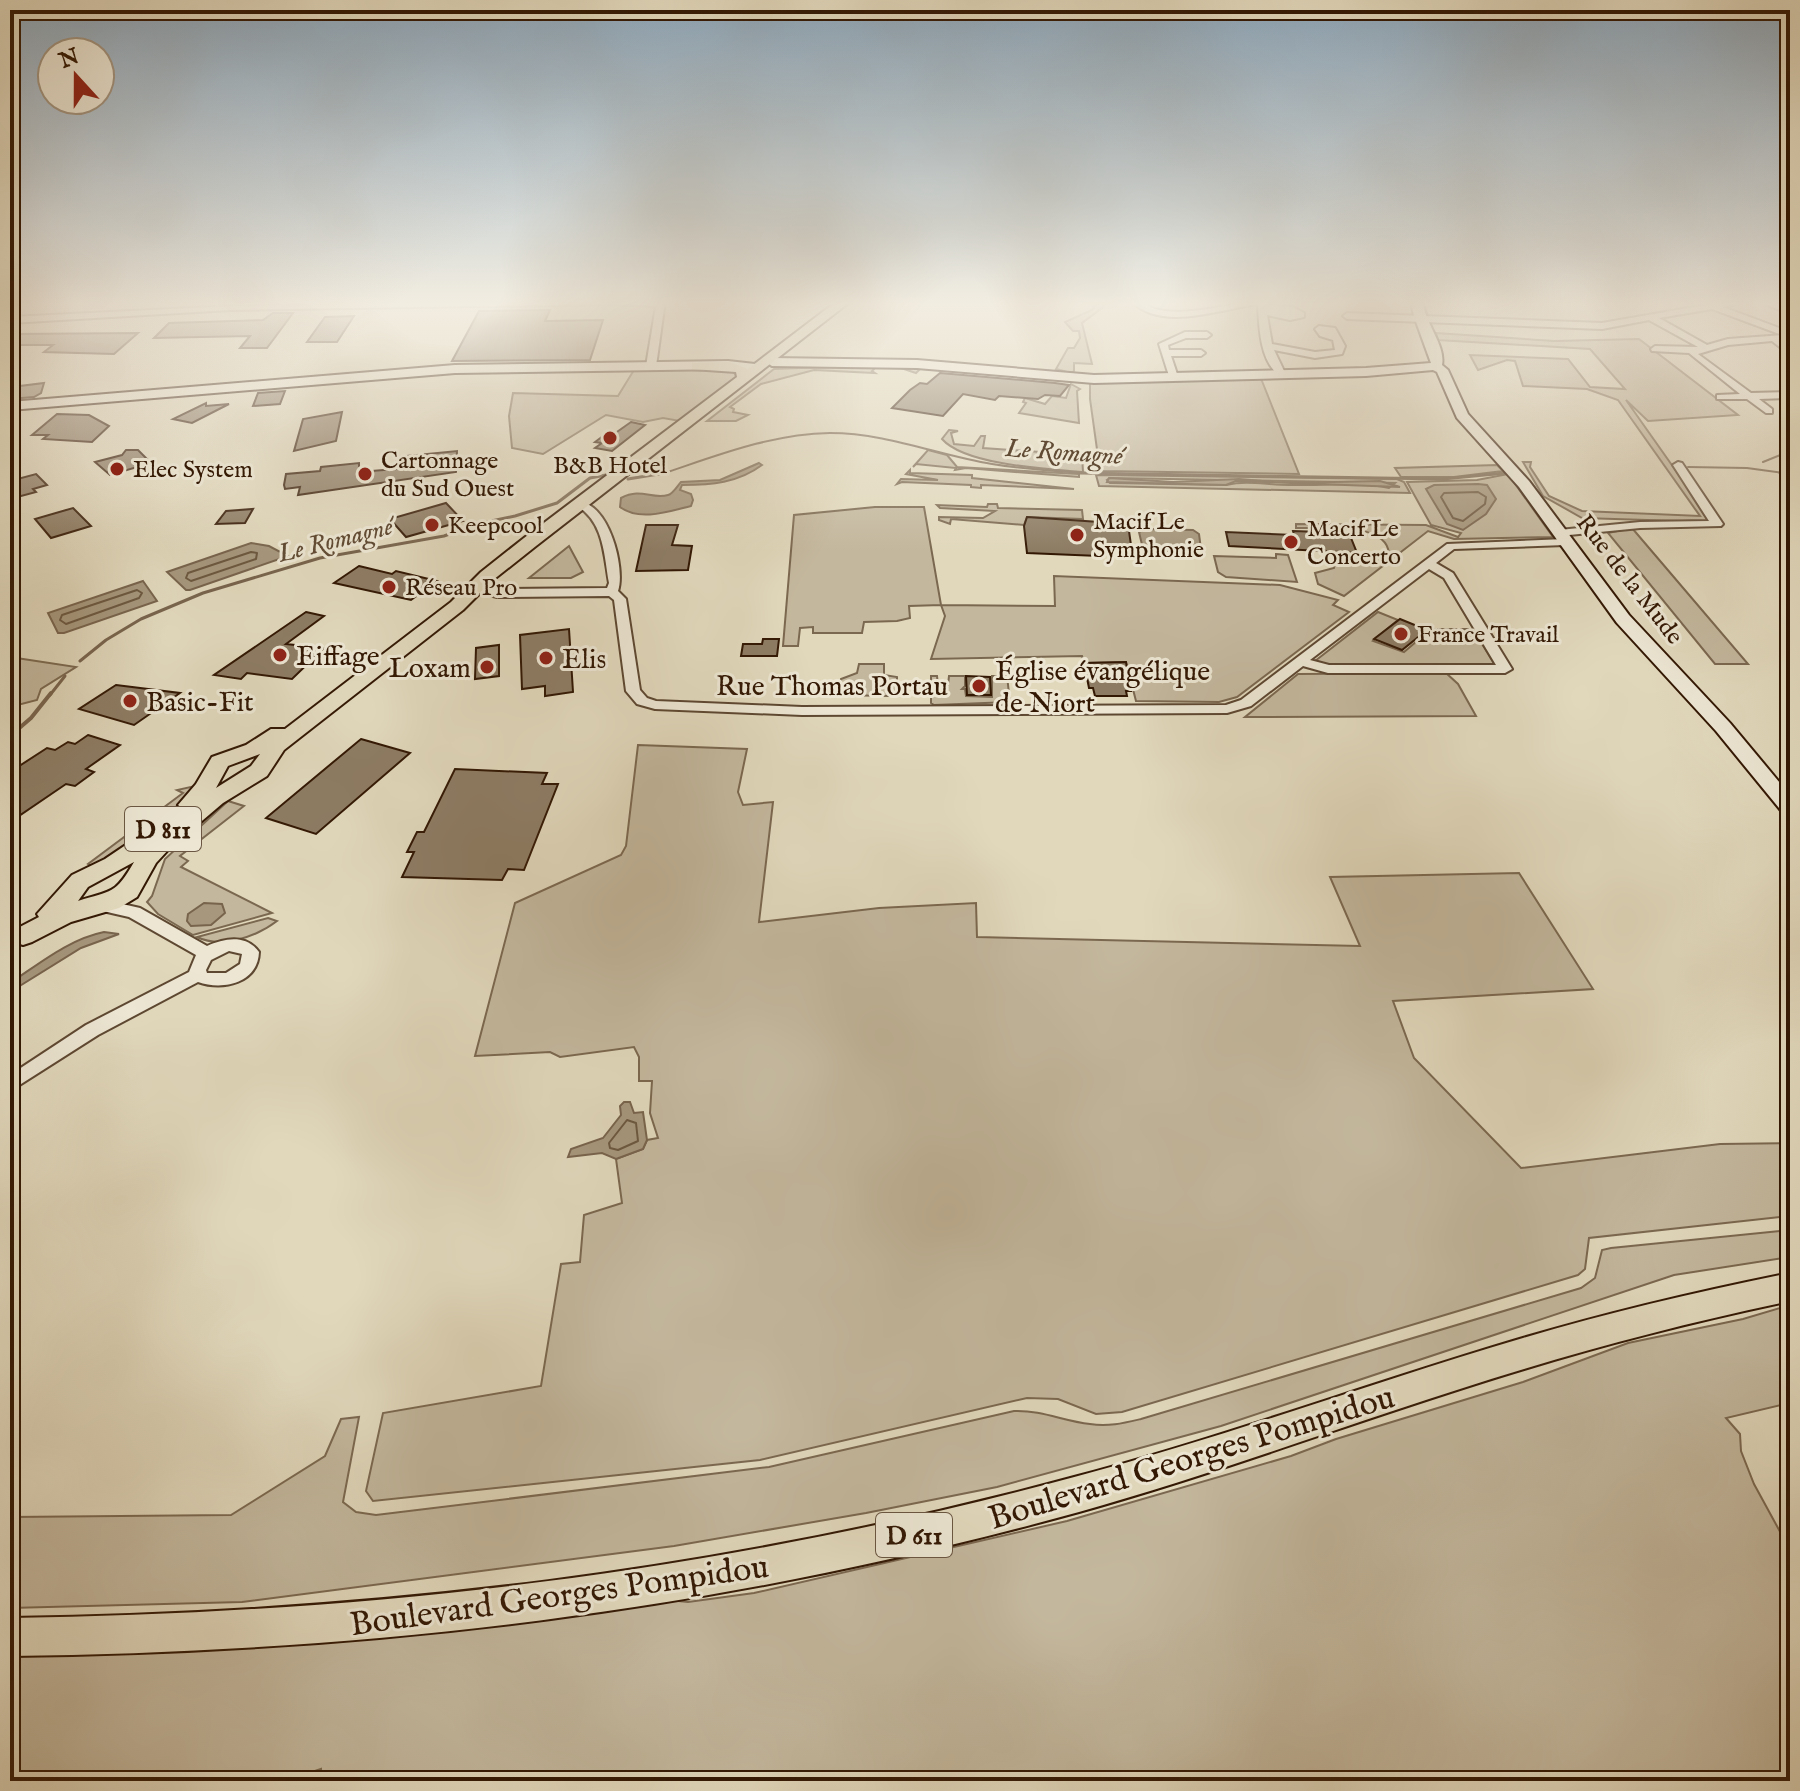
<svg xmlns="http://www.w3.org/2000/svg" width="1800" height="1791" font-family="'IM FELL English',serif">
	<rect width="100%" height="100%" fill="#e1d8bc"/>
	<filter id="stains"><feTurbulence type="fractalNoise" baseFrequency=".0025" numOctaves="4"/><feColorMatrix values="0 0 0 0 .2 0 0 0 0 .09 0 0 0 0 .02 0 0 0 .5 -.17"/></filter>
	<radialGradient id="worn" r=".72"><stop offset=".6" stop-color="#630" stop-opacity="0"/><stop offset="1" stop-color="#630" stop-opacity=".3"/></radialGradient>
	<g fill="#c3b79d" stroke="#7b6850" stroke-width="2" fill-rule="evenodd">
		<path d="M1099,301H1105L1102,308L1082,323L1092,364L1074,363V371L1071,373L1056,369L1068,348H1074L1080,338L1079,331H1073L1065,322L1092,310Z"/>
		<path d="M1436,333L1554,341L1639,339L1738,415L1648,421L1626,400L1712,522L1582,518L1543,496L1523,462H1531L1530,467L1549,496L1582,511L1700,516L1618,400L1587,389L1523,386L1515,361L1507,360L1478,370L1470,355L1568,359L1590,387L1625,389L1590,349L1438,340Z"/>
		<path d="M855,366L919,367L920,369L916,373L898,367H876L872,371L875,373L814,370L761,384L730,407L734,409L733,412L748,415L736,421H707L774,369Z"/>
		<path d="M713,368L732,370L737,377L680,421L663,418L643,422L606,415L543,454L512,448L509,416L513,393L618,396L634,370Z"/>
		<path d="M1260,376L1299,474L1100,471L1090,399V382Z"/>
		<path d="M1071,384L1080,389L1077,391L1079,423L1019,413L1026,403L1023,402L1025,398L1045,404L1052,396L1066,398Z"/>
		<path d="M949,430L958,431L951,433L954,444L974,446L981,436H985L983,448L1082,455L1083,472C1047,469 965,465 942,439Z"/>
		<path d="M928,450L947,455L957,467L1079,474V477L966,468L955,470L956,468L916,464L913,467Z"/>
		<path d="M1497,465L1503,471L1454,477H1401L1395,468Z"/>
		<path d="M910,470V473L972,475V478L1074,489L981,485V488L971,487V485L902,482L897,484L901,479L938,480L906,474Z"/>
		<path d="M1508,474L1553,537L1454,539L1428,531L1344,596L1318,584L1315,573L1334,568L1335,561L1373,562L1372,559L1389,554C1387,521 1321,529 1296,528V524L1426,525L1458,537L1461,533L1431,525L1407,482L1477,480Z"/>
		<path d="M1096,475L1397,479L1404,482L1410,493L1099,486ZM1110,478L1395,483L1389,488C1357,481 1322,486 1289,485C1266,485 1248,480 1226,485L1110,483L1107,480Z"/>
		<path d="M988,504H997L998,508L1082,510L1083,519L1027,517L1024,525L951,519L950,524L939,520V517L983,518L995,511L940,508L937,505L987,507Z"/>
		<path d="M875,507H924L941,605L1055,606L1054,576L1280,585L1338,600L1333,605L1349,612L1237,697L1219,702L1136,701L1126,662L1084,663L1082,656L931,659L945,616L941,605L909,606L910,618L897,621L864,622L862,633H813V627L800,628L798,646H783L794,515Z"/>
		<path d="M1632,528L1748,664H1715L1608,533Z"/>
		<path d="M569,546L583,572L571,578H529Z"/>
		<path d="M1276,554L1288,555L1297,582L1226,577L1218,572L1214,556L1276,558Z"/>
		<path d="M1378,612L1398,620L1373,641L1404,652L1431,629H1473L1495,665H1328L1315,661Z"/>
		<path d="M10,657L76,667L41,689L37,700L10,707Z"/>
		<path d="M859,664H884V675L897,677V693L889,696L839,695L841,679L857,673Z"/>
		<path d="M1446,673L1458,684L1476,716L1245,717L1298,674Z"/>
		<path d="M931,676H937L938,685H948L949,676H965V686L962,689H965L966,696L992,697V676H1007L1010,702L934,705L931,703Z"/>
		<path d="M638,745L747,749L738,792L743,805L773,802L759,922L879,908L976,903L977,937L1360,946L1330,877L1519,873L1593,989L1393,1001L1414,1058L1521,1168L1720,1144L1790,1143V1216L1589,1238L1585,1269L1578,1275L1122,1412L1096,1414L1058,1399L1027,1398L760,1460L373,1501L366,1491L383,1413L541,1386L561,1264L580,1262L584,1215L622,1203L616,1159L643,1149L647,1140L658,1138L650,1113L652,1081H639V1057L634,1047L560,1057L550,1052L475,1056L515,903L621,855L626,846Z"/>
		<path d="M195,786C168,820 129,843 94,868L88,864L183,793L177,790Z"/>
		<path d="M228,801L244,806L180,856L188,861L181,867L272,913L193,935L158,914L147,902L152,896L165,859Z"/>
		<path d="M268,918L277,921C256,937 221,949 197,937Z"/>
		<path d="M1790,1230V1257L1674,1275L1221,1426L997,1487L866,1513L674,1546L242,1602L10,1608V1517L231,1515L325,1456L341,1419L359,1417L343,1502L356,1512L376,1515L769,1467L1014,1411C1042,1410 1063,1421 1090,1424C1108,1427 1124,1423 1141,1419L1581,1288L1595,1278L1602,1250L1611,1248Z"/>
		<path d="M1790,1305V1403L1726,1418L1740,1434L1741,1451L1754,1484L1790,1550V1781H321V1769L297,1777L205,1781H10V1654L668,1600L688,1602L754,1593L1067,1521L1291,1456L1336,1439L1523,1382L1628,1343L1743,1319Z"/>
	</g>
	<g fill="#a6977d" stroke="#78644d" stroke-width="2">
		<path d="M759,463L762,465C738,483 711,485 682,485L680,490L691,494L693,500L691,506C670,511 640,522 620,507L621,498C641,487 652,500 668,495C673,494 678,485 681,482L720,480Z"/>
		<path d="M1109,478L1173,482L1239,479L1286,483L1380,481L1400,487L1236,481L1226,485L1107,482Z"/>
		<path d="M1478,484L1487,485L1496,499L1486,514L1463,530L1447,524L1426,489L1434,485Z"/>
		<path d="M1146,529L1193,530L1199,534L1201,549L1149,554L1143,549L1139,532Z"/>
		<path d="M251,543L269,546L288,556L190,590H186L167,572Z"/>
		<path d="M143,581L157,601L64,633H58L48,613Z"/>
		<path d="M204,903L222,904L225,913L211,925L191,926L187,921L188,914Z"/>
		<path d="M104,932L119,934L81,948L10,992V983C39,964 69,939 104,932Z"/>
		<path d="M624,1102H630L634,1113L643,1112L647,1140L643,1149L616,1159L602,1153L568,1157L571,1149L603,1138L621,1115L620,1106Z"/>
	</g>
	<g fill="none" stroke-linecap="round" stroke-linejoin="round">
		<g stroke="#6c5840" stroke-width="2">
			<path d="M1478,492L1486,497L1485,504L1463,521L1453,518L1441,497L1444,493Z"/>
			<path d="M251,552L257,553L256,559L191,581L186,578L188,573Z"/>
			<path d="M137,590L142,593L139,598L66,624L60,620L62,615Z"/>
			<path d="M627,1120L636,1123L638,1141L618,1150L610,1148L609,1143Z"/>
		</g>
		<g stroke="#78644d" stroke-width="2">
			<path d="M1763,462L1790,451"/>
			<path d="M1688,467L1747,468L1790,474"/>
			<path d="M659,475C716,456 770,434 830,433C886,433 938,455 992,464C1055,474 1118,474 1181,475"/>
			<path d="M1488,475L1505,473"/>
		</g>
		<g stroke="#78644d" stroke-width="3">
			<path d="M1079,473L1443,479L1505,473"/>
			<path d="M1780,473L1790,474"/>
			<path d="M628,479L665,473"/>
			<path d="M80,661L106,640L141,619L203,593L320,558L444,536L477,524L515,516L557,503L590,478L606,475"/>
			<path d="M50,695L65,676"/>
		</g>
		<path stroke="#78644d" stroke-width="4" d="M10,736L31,718L51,693"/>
	</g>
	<g fill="#8d7c64" stroke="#331804" stroke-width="2">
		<path d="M550,310L545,321L603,320L590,360L452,361L479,311Z"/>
		<path d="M273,313H293L267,348H240L250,336L154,338L169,323L263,320Z"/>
		<path d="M354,316L337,342H307L325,317Z"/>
		<path d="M138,333L114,354L44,352L53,345H10V334Z"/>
		<path d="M940,373L1055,383L1069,385L1060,396L1045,395L1038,399L999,396L995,400L963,394L943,416L892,408L910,390L920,383L927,384Z"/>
		<path d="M44,383L41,393L34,397L10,399L12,387Z"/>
		<path d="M285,391L280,404L253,406L258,393Z"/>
		<path d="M206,403V406L229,404L192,423L173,419Z"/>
		<path d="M342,412L336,441L294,451L303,419Z"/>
		<path d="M57,414L89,415L109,426L92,442L43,439L48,435H32Z"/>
		<path d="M631,422L645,425L612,451L595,448L602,443L595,442L607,433L614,434Z"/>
		<path d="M126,450H138L151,463L110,475L95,462L122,455Z"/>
		<path d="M457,451L456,472L298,495L300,487L285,489L284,485L286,474L320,471L321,467L359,463V472L396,469L397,457Z"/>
		<path d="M36,474L47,485L33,489L36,492L10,499V481Z"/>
		<path d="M446,503L463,521L406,537L390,519Z"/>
		<path d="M73,508L91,526L51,538L35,519Z"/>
		<path d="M253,509L245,523L216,524L226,511Z"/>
		<path d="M1027,517L1128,524L1132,552H1104L1099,556L1027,553L1024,526Z"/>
		<path d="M646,525H678L672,545L692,546L688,570L636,571Z"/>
		<path d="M1293,531L1349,533L1357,553L1229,546L1226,532L1294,535Z"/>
		<path d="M359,566L392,574L396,571L437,581L411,600L334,583Z"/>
		<path d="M306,612L324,616L286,644L324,648L292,679L247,673L241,679L214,675Z"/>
		<path d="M1400,619L1427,630L1402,650L1374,639Z"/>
		<path d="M569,629L573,692L545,696V686L522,689L520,635Z"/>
		<path d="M763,639H779L777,656H741L743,644H762Z"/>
		<path d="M499,645V676L475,679L476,648Z"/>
		<path d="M1126,662L1131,691H1126L1127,696H1095L1093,688H1089L1084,663Z"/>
		<path d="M966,676L990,677L991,695H967Z"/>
		<path d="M116,685L180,693L134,725L79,709Z"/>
		<path d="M88,735L120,745L86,769L94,772L75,786L66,784L10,822V772L47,748L55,750L68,742L75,744Z"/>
		<path d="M361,739L410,753L316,834L266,818Z"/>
		<path d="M455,769L547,773L542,784H558L524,870L508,869L502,880L402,877L414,852H407L417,832H424Z"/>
	</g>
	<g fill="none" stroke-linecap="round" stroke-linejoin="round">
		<g stroke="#5e4832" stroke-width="4">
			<g id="street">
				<path d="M525,301H665L656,366L651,369L646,366L656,306L612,304L230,310L10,323V317L230,306Z"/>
				<path d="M1131,301H1140C1168,325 1231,301 1266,301V304L1293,307L1304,313V317L1290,320L1267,315L1272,344L1315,352L1335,350L1333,340L1320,336L1315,329L1319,326L1335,328L1345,346L1342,354L1315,358L1274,350L1285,373L1280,376C1260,362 1259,327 1258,304C1220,309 1162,332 1131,301Z"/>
				<path d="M1729,301H1746L1723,307L1790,332V340H1782L1790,347V355L1772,341L1728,345L1698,354L1751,393L1790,392V398L1759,399L1772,409V413H1766L1747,399H1717V395L1740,394L1689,353L1652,351L1651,349L1655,346L1698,347L1649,320L1602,329L1347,319L1343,316L1347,313L1602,323ZM1712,309L1782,335L1728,339L1707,345L1659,318Z"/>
				<path d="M1757,301H1769L1790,308V314Z"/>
				<path d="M1185,332H1207L1211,335L1207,338H1186L1168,345L1169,350H1201L1205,353L1201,356H1171L1178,377L1170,379L1159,344Z"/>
				<path d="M1678,462L1682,463L1723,524L1721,526L1640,528L1559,536L1553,533L1559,530L1640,522L1709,521L1673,465Z"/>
				<path d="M577,502C608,500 626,568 618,591L626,599L640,690L647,698L656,701L802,707L1226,705L1241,700L1447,544L1565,539L1571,542L1565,545L1454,549L1436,563L1453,573L1512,669L1505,673H1328L1303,666L1251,706L1227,713L802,715L655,709L637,704L626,691L614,600L609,596L497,597L473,591L471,588L477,584L497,589L607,588L609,583C604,555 604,522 577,506ZM1429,569L1444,578L1496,665H1329L1310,660Z"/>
				<path d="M100,899L140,908L207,946C225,938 246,934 259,952C258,983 223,991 198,982L98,1035L10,1091V1075L86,1025L189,972L196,955L129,917L94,909L92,905ZM229,951L242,954L240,964L226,973H207L206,970L211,960Z"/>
			</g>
		</g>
		<g stroke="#331804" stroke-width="4">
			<g id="secondary">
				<path d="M1411,301H1423C1424,323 1446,345 1442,365L1448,370L1468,414L1529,481L1629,615L1730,723L1790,795V814L1783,813L1716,731L1617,623L1519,487L1457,418L1437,372L1433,370L1366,376L1094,383L917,368L772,366L766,362L772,358L917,360L1094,375L1366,368L1431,363L1414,316Z"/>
				<path d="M728,361L755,364L761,368L755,372L728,369L455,373L10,410V402L455,365Z"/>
			</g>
		</g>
		<g stroke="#331804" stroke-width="4">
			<g id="primary">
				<path d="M837,301H851L536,546L493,580L463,610L284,750L267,776L223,803L169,849L156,863L137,897L119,908L71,922L32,942L23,945L14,942L11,936L14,930L39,917L37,914L72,875L105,859L148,830H164L186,811L178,805L196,784L212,757L246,745L271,729H285L451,602L481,572L524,538L737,377L736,372L692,369V363L729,362L748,369ZM260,754L251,766L216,788L228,766ZM134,862C115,895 112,890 78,901L88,887Z"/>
				<path d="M1790,1273V1301C1700,1320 1612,1342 1524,1369C1374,1414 1229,1470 1079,1512C725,1610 376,1652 10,1656V1618C376,1613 723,1572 1078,1476C1228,1436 1374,1382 1523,1338C1611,1312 1700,1291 1790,1273Z"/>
			</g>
		</g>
		<use href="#street" fill="#ece6d3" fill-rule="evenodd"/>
		<use href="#secondary" fill="#ece6d3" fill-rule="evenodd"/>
		<use href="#primary" fill="#e1d8bc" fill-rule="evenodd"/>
	</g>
	<linearGradient id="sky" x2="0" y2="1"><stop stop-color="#8da8bd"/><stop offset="0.55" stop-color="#f2ede1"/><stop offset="1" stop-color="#f2ede1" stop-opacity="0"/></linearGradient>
	<rect width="1800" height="552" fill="url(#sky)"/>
	<g fill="#8f2418" stroke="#ece6d3" stroke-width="3">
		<circle cx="610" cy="438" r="8"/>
		<circle cx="117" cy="469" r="8"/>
		<circle cx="365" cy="474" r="8"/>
		<circle cx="432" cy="525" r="8"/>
		<circle cx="1077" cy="535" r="8"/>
		<circle cx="1291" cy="542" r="8"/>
		<circle cx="389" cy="587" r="8"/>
		<circle cx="1401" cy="634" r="8"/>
		<circle cx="280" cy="655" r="8"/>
		<circle cx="546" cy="658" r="8"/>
		<circle cx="487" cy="667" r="8"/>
		<circle cx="979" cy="686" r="8"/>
		<circle cx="130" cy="701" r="8"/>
	</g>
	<g text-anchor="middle" stroke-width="6" stroke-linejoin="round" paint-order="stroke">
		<g font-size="24" fill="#331804" stroke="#ece6d3" text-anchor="start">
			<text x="381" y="468">Cartonnage<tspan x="381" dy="28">du Sud Ouest</tspan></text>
			<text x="610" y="473" text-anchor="middle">B&amp;B Hotel</text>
			<text x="133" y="477">Elec System</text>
			<text x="1093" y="529">Macif Le<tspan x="1093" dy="28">Symphonie</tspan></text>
			<text x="448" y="533">Keepcool</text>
			<text x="1307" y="536">Macif Le<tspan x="1307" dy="28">Concerto</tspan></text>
			<text x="405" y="595">Réseau Pro</text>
			<text x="1417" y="642">France Travail</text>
		</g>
		<g font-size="24" fill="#331804" stroke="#ece6d3">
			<text transform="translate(1630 579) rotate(52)" y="8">Rue de la Mude</text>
		</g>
		<g font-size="26" font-style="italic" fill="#614b34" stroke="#ece6d3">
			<text transform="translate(1064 451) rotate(4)" y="9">Le Romagné</text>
			<text transform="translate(335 539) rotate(-14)" y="9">Le Romagné</text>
		</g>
		<g fill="#ece6d3" stroke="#6a5642" stroke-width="2">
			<rect x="125" y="807" width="76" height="44" rx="6"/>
			<rect x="876" y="1513" width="76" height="44" rx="6"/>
		</g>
		<g font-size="26" font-weight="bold" fill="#331804">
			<text x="163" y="838">D 811</text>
			<text x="914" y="1544">D 611</text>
		</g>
		<g font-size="28" fill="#331804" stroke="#ece6d3" text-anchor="start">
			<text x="296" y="665">Eiffage</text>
			<text x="562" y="668">Elis</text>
			<text x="471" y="677" text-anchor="end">Loxam</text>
			<text x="995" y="680">Église évangélique<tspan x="995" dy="32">de Niort</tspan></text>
			<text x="146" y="711">Basic-Fit</text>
		</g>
		<g font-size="28" fill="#331804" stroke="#ece6d3">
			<text x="832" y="695">Rue Thomas Portau</text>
		</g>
		<g font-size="34" fill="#331804" stroke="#ece6d3">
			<text transform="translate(1191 1456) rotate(-17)" y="12">Boulevard Georges Pompidou</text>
			<text transform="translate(559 1594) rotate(-8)" y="12">Boulevard Georges Pompidou</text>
		</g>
	</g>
	<rect width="1800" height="1791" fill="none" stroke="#e1d8bc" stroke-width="40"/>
	<rect x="12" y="12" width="1776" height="1767" fill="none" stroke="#331804" stroke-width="4"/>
	<rect x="20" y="20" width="1760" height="1751" fill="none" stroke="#331804" stroke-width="2"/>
	<g transform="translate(76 76) rotate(339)"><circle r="38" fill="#ece6d3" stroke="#a29480" stroke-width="2"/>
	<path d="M0-6L14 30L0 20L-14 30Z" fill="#8f2418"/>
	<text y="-12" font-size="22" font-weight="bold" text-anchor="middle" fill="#331804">N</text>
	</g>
	<rect width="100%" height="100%" filter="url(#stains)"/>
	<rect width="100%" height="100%" fill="url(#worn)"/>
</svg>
